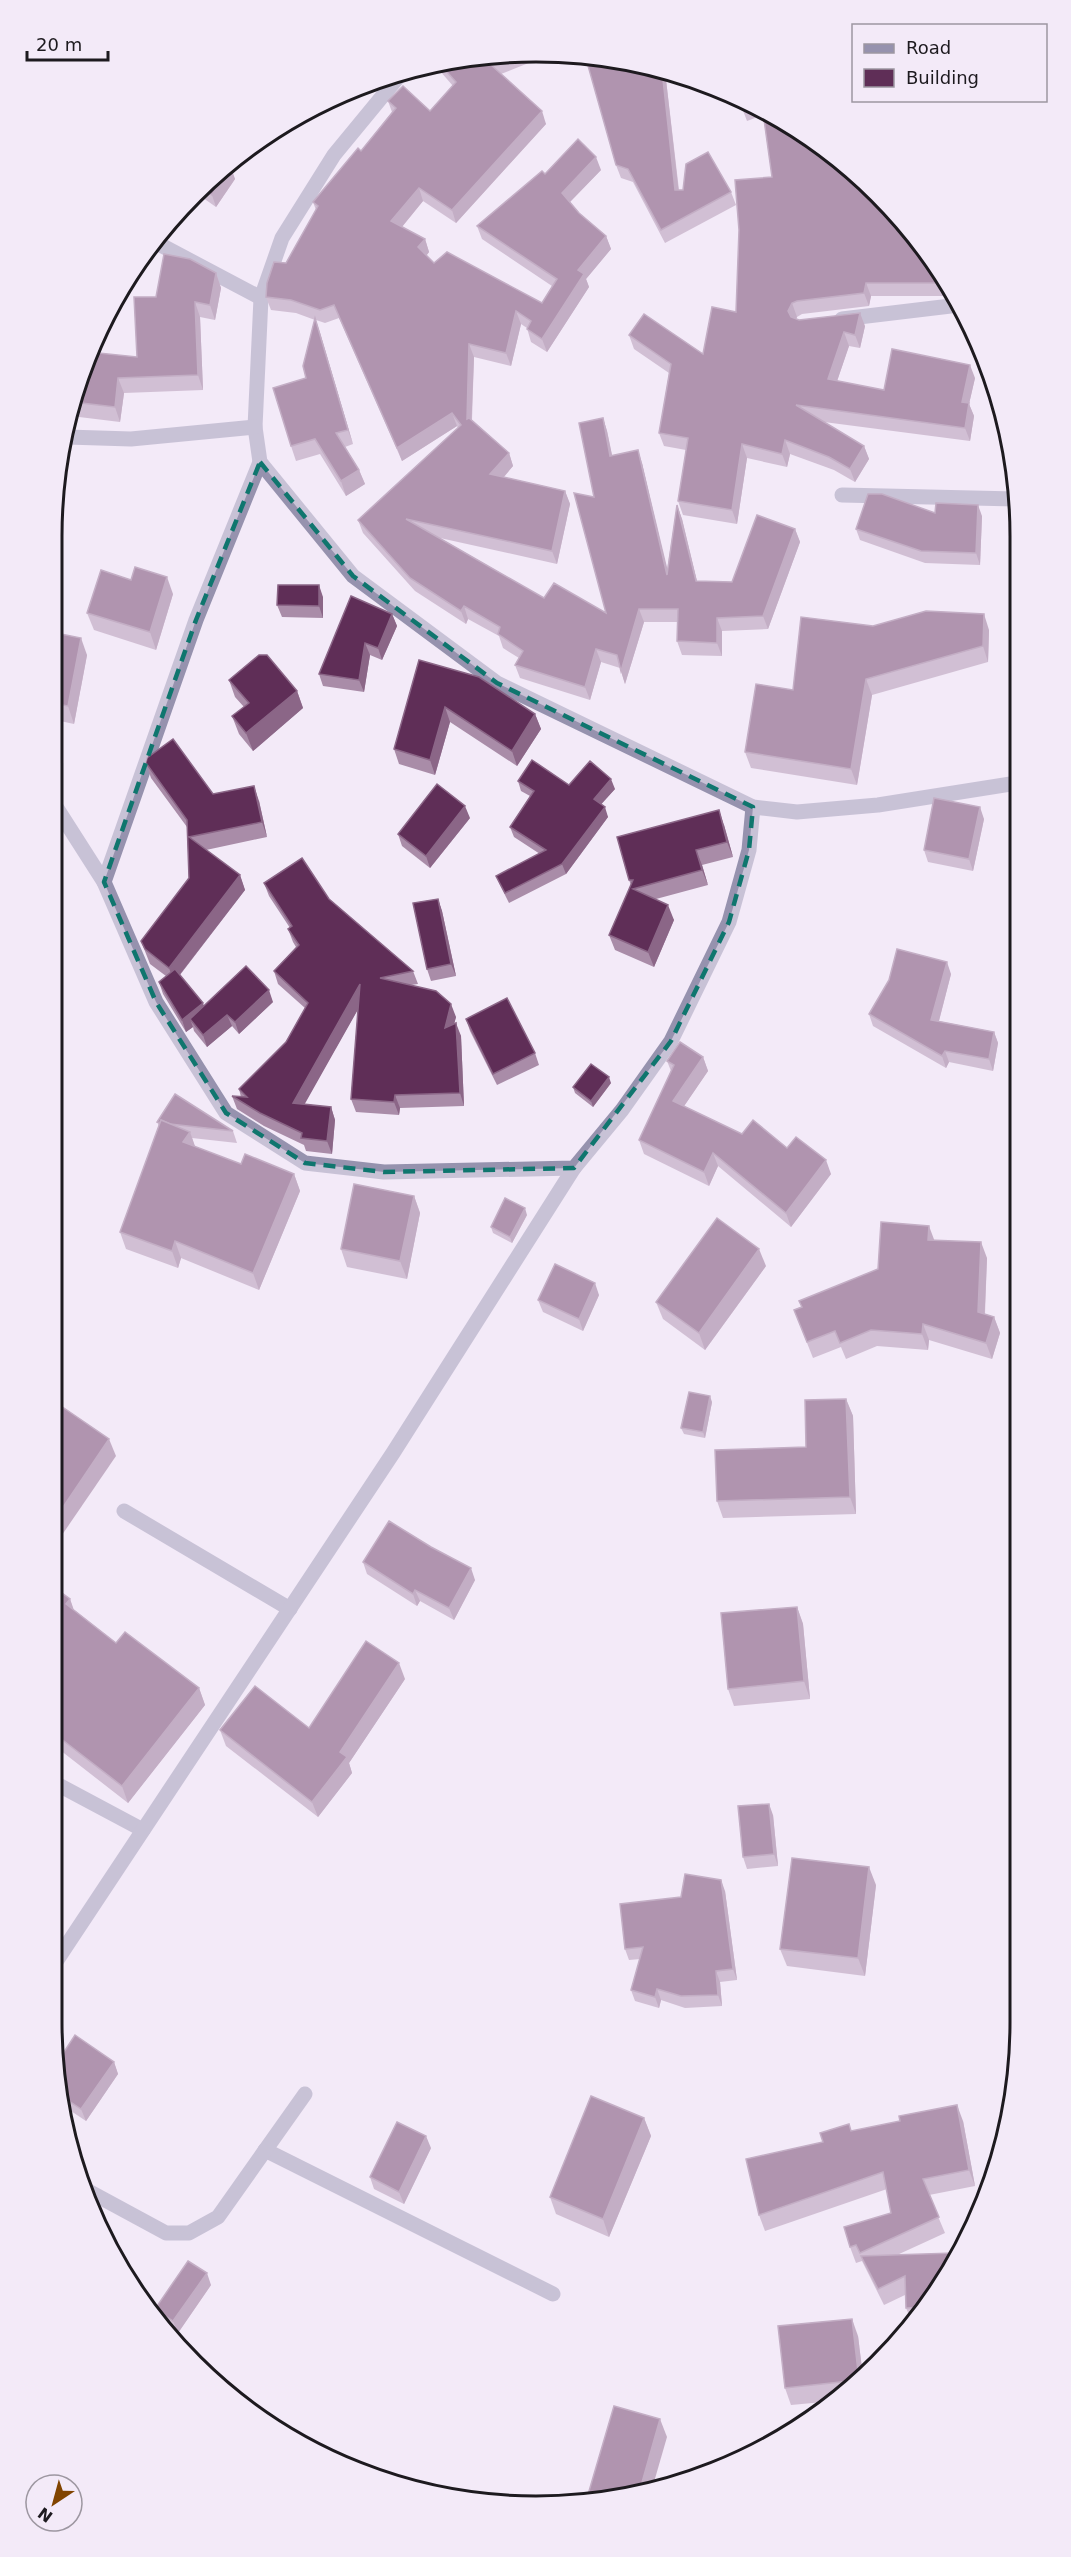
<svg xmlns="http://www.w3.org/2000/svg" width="1071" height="2557" font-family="'DejaVu Sans',sans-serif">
	<rect width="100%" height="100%" fill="#f3eaf8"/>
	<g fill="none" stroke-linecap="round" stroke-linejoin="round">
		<g stroke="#9692ae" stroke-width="15">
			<path d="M404,70L334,155L282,238L261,298L255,427L260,462L353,576L497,683L753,807L797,812L878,805L1017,783"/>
			<path d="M153,241L261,298"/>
			<path d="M842,319L959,305"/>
			<path d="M67,437L131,439L255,427"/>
			<path d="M260,462L196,620L104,882L156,1002L226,1113L305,1163L384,1172L574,1168L622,1110L671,1041L729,922L749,850L753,807"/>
			<path d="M842,495L1016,499"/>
			<path d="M51,799L104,882"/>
			<path d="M124,1511L290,1609"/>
			<path d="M51,1781L143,1830"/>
			<path d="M51,1969L393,1453L574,1168"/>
			<path d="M265,2150L553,2294"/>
			<path d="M81,2187L166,2233H189L218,2217L305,2094"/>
		</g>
	</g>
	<g fill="#a98ca8">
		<path d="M503,52L551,54L501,74L546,124L456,223L423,201L402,227L425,239L429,252L426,256L434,263L542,303L552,286L482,239L477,226L545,174L601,170L570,202L579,213L606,236L611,249L586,279L589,287L547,352L531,342L527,328L521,324L511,366L474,357L472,420L509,453L513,466L504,477L565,491L570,504L557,564L440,538L544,598L606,613L594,497L603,418L607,431L612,456L642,463L667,570L677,505L682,519L697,581L732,582L795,529L800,542L768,629L722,631V656L682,655L677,641V622H644L625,684L620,668L601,662L590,700L520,678L515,665L519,658L503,648L499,636L468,619L466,624L415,591L363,533L358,520L458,428L457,426L402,461L339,318L325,323L316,320L320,333L353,444L345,447L359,470L365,484L346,496L320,454L296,461L291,446L306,378L315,320L296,313L271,310L266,297L286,263L316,210L313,202L361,151L392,112L388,101L430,111L453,86L434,64Z"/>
		<path d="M665,71L679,190L731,192L736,205L665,243L633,182L621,178L616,165Z"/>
		<path d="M739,100L805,133L833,158L834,165L900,216L953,296H871L869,306L802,314L797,317L796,319L799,320L865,326L860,348L849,346L837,381L884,390L975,378L969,404L974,416L970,441L824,422L864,446L869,459L855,482L834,470L790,454L787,467L747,458L737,524L683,515L678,501L686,450L664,446L659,433L669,373L634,349L629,335L703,354L736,312L772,177L763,115L747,121Z"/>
		<path d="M227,164L235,179L216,207L196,193Z"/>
		<path d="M216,273L221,288L215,320L200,317L203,390L124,393L120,422L71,416L77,380L137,357L156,297Z"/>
		<path d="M982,516L980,565L925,563L860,540L856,529Z"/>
		<path d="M131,580L173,594L156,650L94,630L87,613Z"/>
		<path d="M323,597V618L282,617L277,605Z"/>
		<path d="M392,614L397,626L382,660L370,655L364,692L323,686L319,674Z"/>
		<path d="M873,626L989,630L988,662L872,695L857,785L751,768L745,752L793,690Z"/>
		<path d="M51,632L87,655L74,724L51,719Z"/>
		<path d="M419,660L535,714L541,729L517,766L450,722L435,775L399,764L394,749Z"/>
		<path d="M229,680L297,691L303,708L253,751L239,734L232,716L244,707L235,697Z"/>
		<path d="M146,763L213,794L259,801L267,837L206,850L240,875L245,890L180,975L204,1006L273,1002L239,1034L232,1026L207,1047L194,1031L193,1027L186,1032L163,994L159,982L166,976L150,964L141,941L189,878L187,827L151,778Z"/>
		<path d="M518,781L615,789L601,804L608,817L566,874L509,903L500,885L496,876L540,854L514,837L510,827L530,796L521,791Z"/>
		<path d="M470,818L430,868L402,846L398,834Z"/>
		<path d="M984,819L973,871L928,862L924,850Z"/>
		<path d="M724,825L733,857L702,865L708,885L656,899L674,920L654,967L615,950L609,935L631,885L629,880Z"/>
		<path d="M264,883L329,899L413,971L418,984L411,985L456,1017L454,1023L461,1036L464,1106L400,1108L399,1115L356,1112L351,1099L358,1009L304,1104L331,1107L335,1120L332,1154L306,1151L304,1145L264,1126L237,1109L232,1096L241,1097L239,1089L286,1042L305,1008L278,984L274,971L296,947L293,942L288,929L290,928L269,896Z"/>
		<path d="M438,899L442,911L456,976L431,981L427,969Z"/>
		<path d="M951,974L939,1021L994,1032L998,1043L993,1071L949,1062L946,1068L873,1026L869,1014Z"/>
		<path d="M466,1019L535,1053L539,1065L497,1085L470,1031Z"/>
		<path d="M703,1057L708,1071L684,1106L742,1134L787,1148L831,1174L791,1227L718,1166L709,1186L644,1154L639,1140L671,1071L667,1061Z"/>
		<path d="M611,1083L593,1107L575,1093L573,1087Z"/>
		<path d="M157,1122L233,1131L237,1143L192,1138L195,1147L241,1164L294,1174L300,1191L259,1290L181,1258L178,1268L126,1249L120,1232L159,1126Z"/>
		<path d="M414,1196L420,1213L407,1279L347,1267L341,1249Z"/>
		<path d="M527,1215L512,1243L493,1233L491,1227Z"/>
		<path d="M934,1240L987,1258L985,1314L994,1317L1000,1333L992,1359L929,1340L928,1350L877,1346L846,1359L841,1347L813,1358L794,1310L878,1269Z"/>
		<path d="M766,1266L705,1350L663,1319L656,1302Z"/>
		<path d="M599,1295L583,1331L543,1312L538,1300Z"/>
		<path d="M846,1399L853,1416L856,1514L723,1518L717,1501L806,1447Z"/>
		<path d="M712,1402L705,1438L684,1434L681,1428Z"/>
		<path d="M363,1562L475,1580L454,1620L420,1601L417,1606L367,1574Z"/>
		<path d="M51,1585L70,1599L73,1609L116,1643L199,1688L205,1705L128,1803L51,1743Z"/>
		<path d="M797,1607L803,1624L810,1699L734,1706L728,1689Z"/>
		<path d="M405,1679L349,1763L352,1773L318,1817L226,1746L220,1730L309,1728Z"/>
		<path d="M773,1815L778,1866L747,1869L743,1857Z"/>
		<path d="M876,1885L865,1976L787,1966L780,1949Z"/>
		<path d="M725,1891L737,1980L720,1982L722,2006L685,2008L661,2000L659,2008L635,2001L631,1990L640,1959L629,1960L625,1949Z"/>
		<path d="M55,2046L64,2052L114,2062L118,2074L86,2121L65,2107Z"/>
		<path d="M644,2118L651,2136L609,2237L556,2214L550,2197Z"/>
		<path d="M963,2121L975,2186L929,2195L945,2233L897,2255L954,2253L920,2317L913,2324L906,2308L905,2295L884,2305L862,2261L856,2263L850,2247L891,2213L887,2189L765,2231L759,2215L823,2142L852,2131Z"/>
		<path d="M431,2148L404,2204L374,2189L370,2177Z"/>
		<path d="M211,2285L178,2333L160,2321L155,2309Z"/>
		<path d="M858,2336L863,2377L855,2386L834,2401L791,2405L785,2388Z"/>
	</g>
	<g fill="#8b6687">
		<path d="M662,70L665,71L680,203L675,190Z"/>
		<path d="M542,111L546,124L456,223L452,210Z"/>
		<path d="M830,155L833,158L836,179L831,165Z"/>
		<path d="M596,157L601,170L566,206L562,193Z"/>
		<path d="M231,167L235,179L216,207L212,195Z"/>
		<path d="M419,188L423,201L396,234L391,221Z"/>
		<path d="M606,236L611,249L586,279L589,287L547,352L542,339L578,270Z"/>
		<path d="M425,239L429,252L423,260L418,247Z"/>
		<path d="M216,273L221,288L215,320L210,305Z"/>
		<path d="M866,283L871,296L869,306L864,293Z"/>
		<path d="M195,302L200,317L203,390L198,375Z"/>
		<path d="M792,303L797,317L793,325L788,311Z"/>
		<path d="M516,311L521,324L511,366L506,353Z"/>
		<path d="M860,313L865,326L860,348L855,335Z"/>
		<path d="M315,318L320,333L353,444L348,430Z"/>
		<path d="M844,332L849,346L833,393L828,379Z"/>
		<path d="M469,344L474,357L471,433L467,419Z"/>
		<path d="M970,365L975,378L969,404L974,416L970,441L965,428L962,402Z"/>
		<path d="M118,378L124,393L120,422L115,407Z"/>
		<path d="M452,413L457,426L402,461L397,448Z"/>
		<path d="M603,418L607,431L615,469L610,456Z"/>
		<path d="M785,440L790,454L787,467L782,454Z"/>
		<path d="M742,444L747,458L737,524L732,510Z"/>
		<path d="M864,446L869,459L855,482L850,469Z"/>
		<path d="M638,450L642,463L672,588L667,575Z"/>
		<path d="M509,453L513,466L495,487L490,474Z"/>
		<path d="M359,470L365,484L346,496L341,481Z"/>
		<path d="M565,491L570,504L557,564L552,551Z"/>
		<path d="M677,505L682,519L700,594L696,581Z"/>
		<path d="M978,505L982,516L980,565L976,553Z"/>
		<path d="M795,529L800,542L768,629L763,616Z"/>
		<path d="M167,577L173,594L156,650L150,632Z"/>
		<path d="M319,585L323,597V618L319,606Z"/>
		<path d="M464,606L468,619L466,624L461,611Z"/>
		<path d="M639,609L644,622L625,684L621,671Z"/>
		<path d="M392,614L397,626L382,660L378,648Z"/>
		<path d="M984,614L989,630L988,662L983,646Z"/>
		<path d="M717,618L722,631V656L717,643Z"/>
		<path d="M81,638L87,655L74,724L68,706Z"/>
		<path d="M365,643L370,655L364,692L359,680Z"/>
		<path d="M596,649L601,662L590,700L585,687Z"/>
		<path d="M866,679L872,695L857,785L851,769Z"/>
		<path d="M297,691L303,708L253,751L246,733Z"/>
		<path d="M445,707L450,722L435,775L430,760Z"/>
		<path d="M535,714L541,729L517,766L512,751Z"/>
		<path d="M611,779L615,789L597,809L594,799Z"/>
		<path d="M254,786L259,801L267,837L262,822Z"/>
		<path d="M465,806L470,818L430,868L426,856Z"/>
		<path d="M605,807L608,817L566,874L562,864Z"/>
		<path d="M980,807L984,819L973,871L969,859Z"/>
		<path d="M719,810L724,825L733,857L727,842Z"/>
		<path d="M696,850L702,865L708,885L702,870Z"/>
		<path d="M240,875L245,890L174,982L169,968Z"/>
		<path d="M438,899L442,911L456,976L451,964Z"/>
		<path d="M668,905L674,920L654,967L648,952Z"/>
		<path d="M947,962L951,974L936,1032L931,1020Z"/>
		<path d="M360,984L365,997L298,1116L293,1103Z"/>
		<path d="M269,990L273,1002L239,1034L235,1022Z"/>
		<path d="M203,1003L207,1015L190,1019L193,1027L186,1032L182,1020Z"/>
		<path d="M451,1004L456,1017L450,1041L445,1028Z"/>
		<path d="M227,1015L232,1026L207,1047L203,1035Z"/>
		<path d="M456,1023L461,1036L464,1106L460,1093Z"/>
		<path d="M994,1032L998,1043L993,1071L989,1059Z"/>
		<path d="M945,1051L949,1062L946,1068L942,1056Z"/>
		<path d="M703,1057L708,1071L678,1115L673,1101Z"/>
		<path d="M609,1077L611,1083L593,1107L591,1101Z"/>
		<path d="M395,1095L400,1108L399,1115L394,1102Z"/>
		<path d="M331,1107L335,1120L332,1154L327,1141Z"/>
		<path d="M190,1132L196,1149L183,1142Z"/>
		<path d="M713,1153L718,1166L709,1186L704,1172Z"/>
		<path d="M826,1160L831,1174L791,1227L786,1213Z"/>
		<path d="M294,1174L300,1191L259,1290L253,1273Z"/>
		<path d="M414,1196L420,1213L407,1279L400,1261Z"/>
		<path d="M525,1208L527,1215L512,1243L510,1237Z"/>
		<path d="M929,1226L935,1242L928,1240Z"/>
		<path d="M175,1241L181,1258L178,1268L172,1251Z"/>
		<path d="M981,1242L987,1258L984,1328L978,1312Z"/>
		<path d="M759,1249L766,1266L705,1350L699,1333Z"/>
		<path d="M595,1283L599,1295L583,1331L579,1319Z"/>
		<path d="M994,1317L1000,1333L992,1359L986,1343Z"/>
		<path d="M923,1324L929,1340L928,1350L922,1334Z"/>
		<path d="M710,1396L712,1402L705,1438L703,1432Z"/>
		<path d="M846,1399L853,1416L856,1514L850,1497Z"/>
		<path d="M109,1439L116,1456L51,1551V1525Z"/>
		<path d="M471,1568L475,1580L454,1620L449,1608Z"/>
		<path d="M415,1590L420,1601L417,1606L413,1594Z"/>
		<path d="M70,1599L76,1616L66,1604Z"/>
		<path d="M797,1607L803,1624L810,1699L804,1681Z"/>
		<path d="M399,1663L405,1679L349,1763L352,1773L318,1817L312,1802L340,1752Z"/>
		<path d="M199,1688L205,1705L128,1803L122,1786Z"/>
		<path d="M769,1804L773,1815L778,1866L774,1854Z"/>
		<path d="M869,1867L876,1885L865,1976L858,1958Z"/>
		<path d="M721,1880L725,1891L737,1980L733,1969Z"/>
		<path d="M716,1971L720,1982L722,2006L718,1995Z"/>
		<path d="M657,1989L661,2000L659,2008L655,1997Z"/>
		<path d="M114,2062L118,2074L86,2121L81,2109Z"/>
		<path d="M957,2105L963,2121L975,2186L969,2170Z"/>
		<path d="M644,2118L651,2136L609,2237L603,2219Z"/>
		<path d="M426,2136L431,2148L404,2204L399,2192Z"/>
		<path d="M207,2273L211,2285L178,2333L173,2321Z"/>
		<path d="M852,2319L858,2336L863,2377L859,2381Z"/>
		<path d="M660,2419L667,2437L652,2489L639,2493Z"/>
	</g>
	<g fill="#5f2e57" stroke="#8b6687" stroke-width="1.5">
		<path d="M503,52H517L490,64L542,111L452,210L419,188L391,221L425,239L418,247L434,263L447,252L542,303L557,279L477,226L542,171L545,174L578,139L596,157L562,193L579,213L606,236L578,270L584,274L542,339L527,329L531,321L516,311L506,353L469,344L467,419L469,418L509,453L490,474L565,491L552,551L406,519L544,598L554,583L606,613L574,493L594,497L579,423L603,418L610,456L638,450L667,575L677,505L696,581L732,582L757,515L795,529L763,616L717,618V643L677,641L678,609H639L621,671L617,655L596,649L585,687L515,665L523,651L498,634L500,627L464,606L461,611L410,578L358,520L461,425L452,413L397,448L334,305L320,310L291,300L266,297L267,283L274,262L286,263L318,206L313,202L358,148L361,151L396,108L388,101L403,86L430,111L456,82L439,63Z"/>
		<path d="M585,55H598L662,70L675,190H683L686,164L708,152L731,192L661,230L628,169L616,165Z"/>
		<path d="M739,101L749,105L742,108Z"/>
		<path d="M763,112L805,133L830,155L831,165H842L900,216L944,283H866L864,293L797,301L792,303L788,311L791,317L799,320L860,313L855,335L844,332L828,379L884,390L892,349L970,365L962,402L969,403L965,428L796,405L864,446L850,469L829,457L785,440L782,454L742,444L732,510L678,501L688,438L659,433L671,364L629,335L644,314L703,354L712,307L736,312L739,230L735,180L772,177Z"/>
		<path d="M227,164L231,167L212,195L201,188Z"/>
		<path d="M164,254L190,259L216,273L210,305L195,302L198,375L118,378L115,407L73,402L77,380L89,352L137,357L134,297H156Z"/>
		<path d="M315,318L348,430L336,433L359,470L341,481L315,439L291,446L273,388L306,378L303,366Z"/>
		<path d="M868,494H882L935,513L936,503L978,505L976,553L921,551L856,529Z"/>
		<path d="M135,567L167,577L150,632L87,613L101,570L131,580Z"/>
		<path d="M278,585H319V606L277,605Z"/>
		<path d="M351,596L392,614L378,648L365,643L359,680L319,674Z"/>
		<path d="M926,611L984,614L983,646L866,679L851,769L745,752L756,684L793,690L801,617L873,626Z"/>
		<path d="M51,632L81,638L68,706L51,703Z"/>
		<path d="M259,655H267L297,691L246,733L232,716L249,703L229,680Z"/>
		<path d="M419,660L479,677L535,714L512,751L445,707L430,760L394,749Z"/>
		<path d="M173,739L213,794L254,786L262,822L189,837L240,875L169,968L145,949L141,941L189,878L187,820L146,763L147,758Z"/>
		<path d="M532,760L569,785L590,761L611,779L594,799L605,807L562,864L505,893L496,876L546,850L510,827L534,791L518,781Z"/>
		<path d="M437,784L465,806L426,856L398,834Z"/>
		<path d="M934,798L980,807L969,859L924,850Z"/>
		<path d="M719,810L727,842L696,850L702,870L633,889L668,905L648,952L609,935L633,880H629L617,837Z"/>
		<path d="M302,858L329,899L413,971L380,978L436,991L451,1004L445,1028L456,1023L460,1093L395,1095L394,1102L351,1099L360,984L293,1103L331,1107L327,1141L301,1138L302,1133L260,1113L232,1096L247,1097L239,1089L286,1042L308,1003L274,971L299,945L288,929L292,926L264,883Z"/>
		<path d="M438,899L451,964L427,969L413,903Z"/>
		<path d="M897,949L947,962L931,1020L994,1032L989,1059L945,1051L942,1056L869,1014L889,980Z"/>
		<path d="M246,966L269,990L235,1022L227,1015L203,1035L190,1019Z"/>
		<path d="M175,969L203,1003L182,1020L159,982Z"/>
		<path d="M507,998L535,1053L493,1074L466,1019Z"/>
		<path d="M680,1042L703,1057L673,1101L742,1134L753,1120L787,1148L796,1137L826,1160L786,1213L713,1153L704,1172L639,1140L674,1065L667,1061Z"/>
		<path d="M591,1064L609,1077L591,1101L573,1087Z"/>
		<path d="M175,1094L233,1131L170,1124L161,1120L160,1123L157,1122Z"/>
		<path d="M161,1120L190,1132L183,1142L241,1164L245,1154L294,1174L253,1273L175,1241L172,1251L120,1232Z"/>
		<path d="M354,1184L414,1196L400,1261L341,1249Z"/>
		<path d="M505,1198L525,1208L510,1237L491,1227Z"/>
		<path d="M717,1218L759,1249L699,1333L656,1302Z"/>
		<path d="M881,1222L929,1226L928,1240L981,1242L978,1312L994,1317L986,1343L923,1324L922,1334L871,1330L840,1343L835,1331L807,1342L794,1310L802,1307L799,1301L878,1269Z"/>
		<path d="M555,1264L595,1283L579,1319L538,1300Z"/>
		<path d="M689,1392L710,1396L703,1432L681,1428Z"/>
		<path d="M846,1399L850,1497L717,1501L715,1450L806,1447L805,1400Z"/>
		<path d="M61,1406L109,1439L51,1525V1421Z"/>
		<path d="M389,1521L431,1547L471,1568L449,1608L415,1590L413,1594L363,1562Z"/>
		<path d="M51,1585L70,1599L66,1604L116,1643L125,1632L199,1688L122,1786L51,1731Z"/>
		<path d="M797,1607L804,1681L728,1689L721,1613Z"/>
		<path d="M366,1641L399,1663L340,1752L347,1757L312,1802L220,1730L255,1686L309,1728Z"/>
		<path d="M769,1804L774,1854L743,1857L738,1806Z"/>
		<path d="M792,1858L869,1867L858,1958L780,1949Z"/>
		<path d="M685,1874L721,1880L733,1969L716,1971L718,1995L681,1996L657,1989L655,1997L631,1990L643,1947L625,1949L620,1904L681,1897Z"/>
		<path d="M75,2035L114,2062L81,2109L63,2097L55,2046L64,2052Z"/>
		<path d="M591,2096L644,2118L603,2219L550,2197Z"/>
		<path d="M957,2105L969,2170L923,2179L939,2217L860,2253L856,2245L850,2247L844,2227L891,2213L883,2172L759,2215L746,2159L823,2142L820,2133L849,2124L851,2131L900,2121L899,2116Z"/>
		<path d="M397,2122L426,2136L399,2192L370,2177Z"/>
		<path d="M954,2253L925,2307L906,2308L905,2276L878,2289L861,2256Z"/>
		<path d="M188,2261L207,2273L173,2321L155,2309Z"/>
		<path d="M852,2319L859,2380L785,2388L778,2326Z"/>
		<path d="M614,2406L660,2419L639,2493L630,2497L587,2498Z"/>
	</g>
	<path d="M0 0H1071V2557H0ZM260,462L353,576L497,683L753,807L749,850L729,922L671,1041L574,1168L384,1172L305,1163L226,1113L156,1002L104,882L196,620Z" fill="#f3eaf8" fill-opacity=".55" fill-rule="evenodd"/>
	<path fill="none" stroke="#0f766e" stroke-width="4.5" stroke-dasharray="12 8" stroke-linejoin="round" d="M260,462L353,576L497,683L753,807L749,850L729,922L671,1041L574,1168L384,1172L305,1163L226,1113L156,1002L104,882L196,620Z"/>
	<path d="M0 0H1071V2557H0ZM536 62H536A474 474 0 0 1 1010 536V2022A474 474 0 0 1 536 2496H536A474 474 0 0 1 62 2022V536A474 474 0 0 1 536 62Z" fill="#f3eaf8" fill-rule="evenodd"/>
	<path fill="none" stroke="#1d1a1f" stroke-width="3" d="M536 62H536A474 474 0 0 1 1010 536V2022A474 474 0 0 1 536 2496H536A474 474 0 0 1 62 2022V536A474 474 0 0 1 536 62Z"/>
	<rect x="852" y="24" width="195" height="78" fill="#f3eaf8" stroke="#9d97a1" stroke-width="1.5"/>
	<rect x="864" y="44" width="30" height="9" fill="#9692ae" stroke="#9d97a1" stroke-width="1.5"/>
	<text x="906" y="54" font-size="18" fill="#1d1a1f">Road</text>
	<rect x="864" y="69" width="30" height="18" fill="#5f2e57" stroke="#9d97a1" stroke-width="1.5"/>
	<text x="906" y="84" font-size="18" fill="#1d1a1f">Building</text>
	<g transform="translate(54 2503) rotate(216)"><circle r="28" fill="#f3eaf8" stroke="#9d97a1" stroke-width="1.5"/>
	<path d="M0-4.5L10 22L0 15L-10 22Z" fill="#814400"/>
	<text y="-9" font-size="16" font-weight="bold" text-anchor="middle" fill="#1d1a1f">N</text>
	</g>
	<path d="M27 51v9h81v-9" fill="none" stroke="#1d1a1f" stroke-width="3"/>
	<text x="36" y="51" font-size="18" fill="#1d1a1f" stroke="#f3eaf8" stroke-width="4.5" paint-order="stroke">20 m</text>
</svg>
